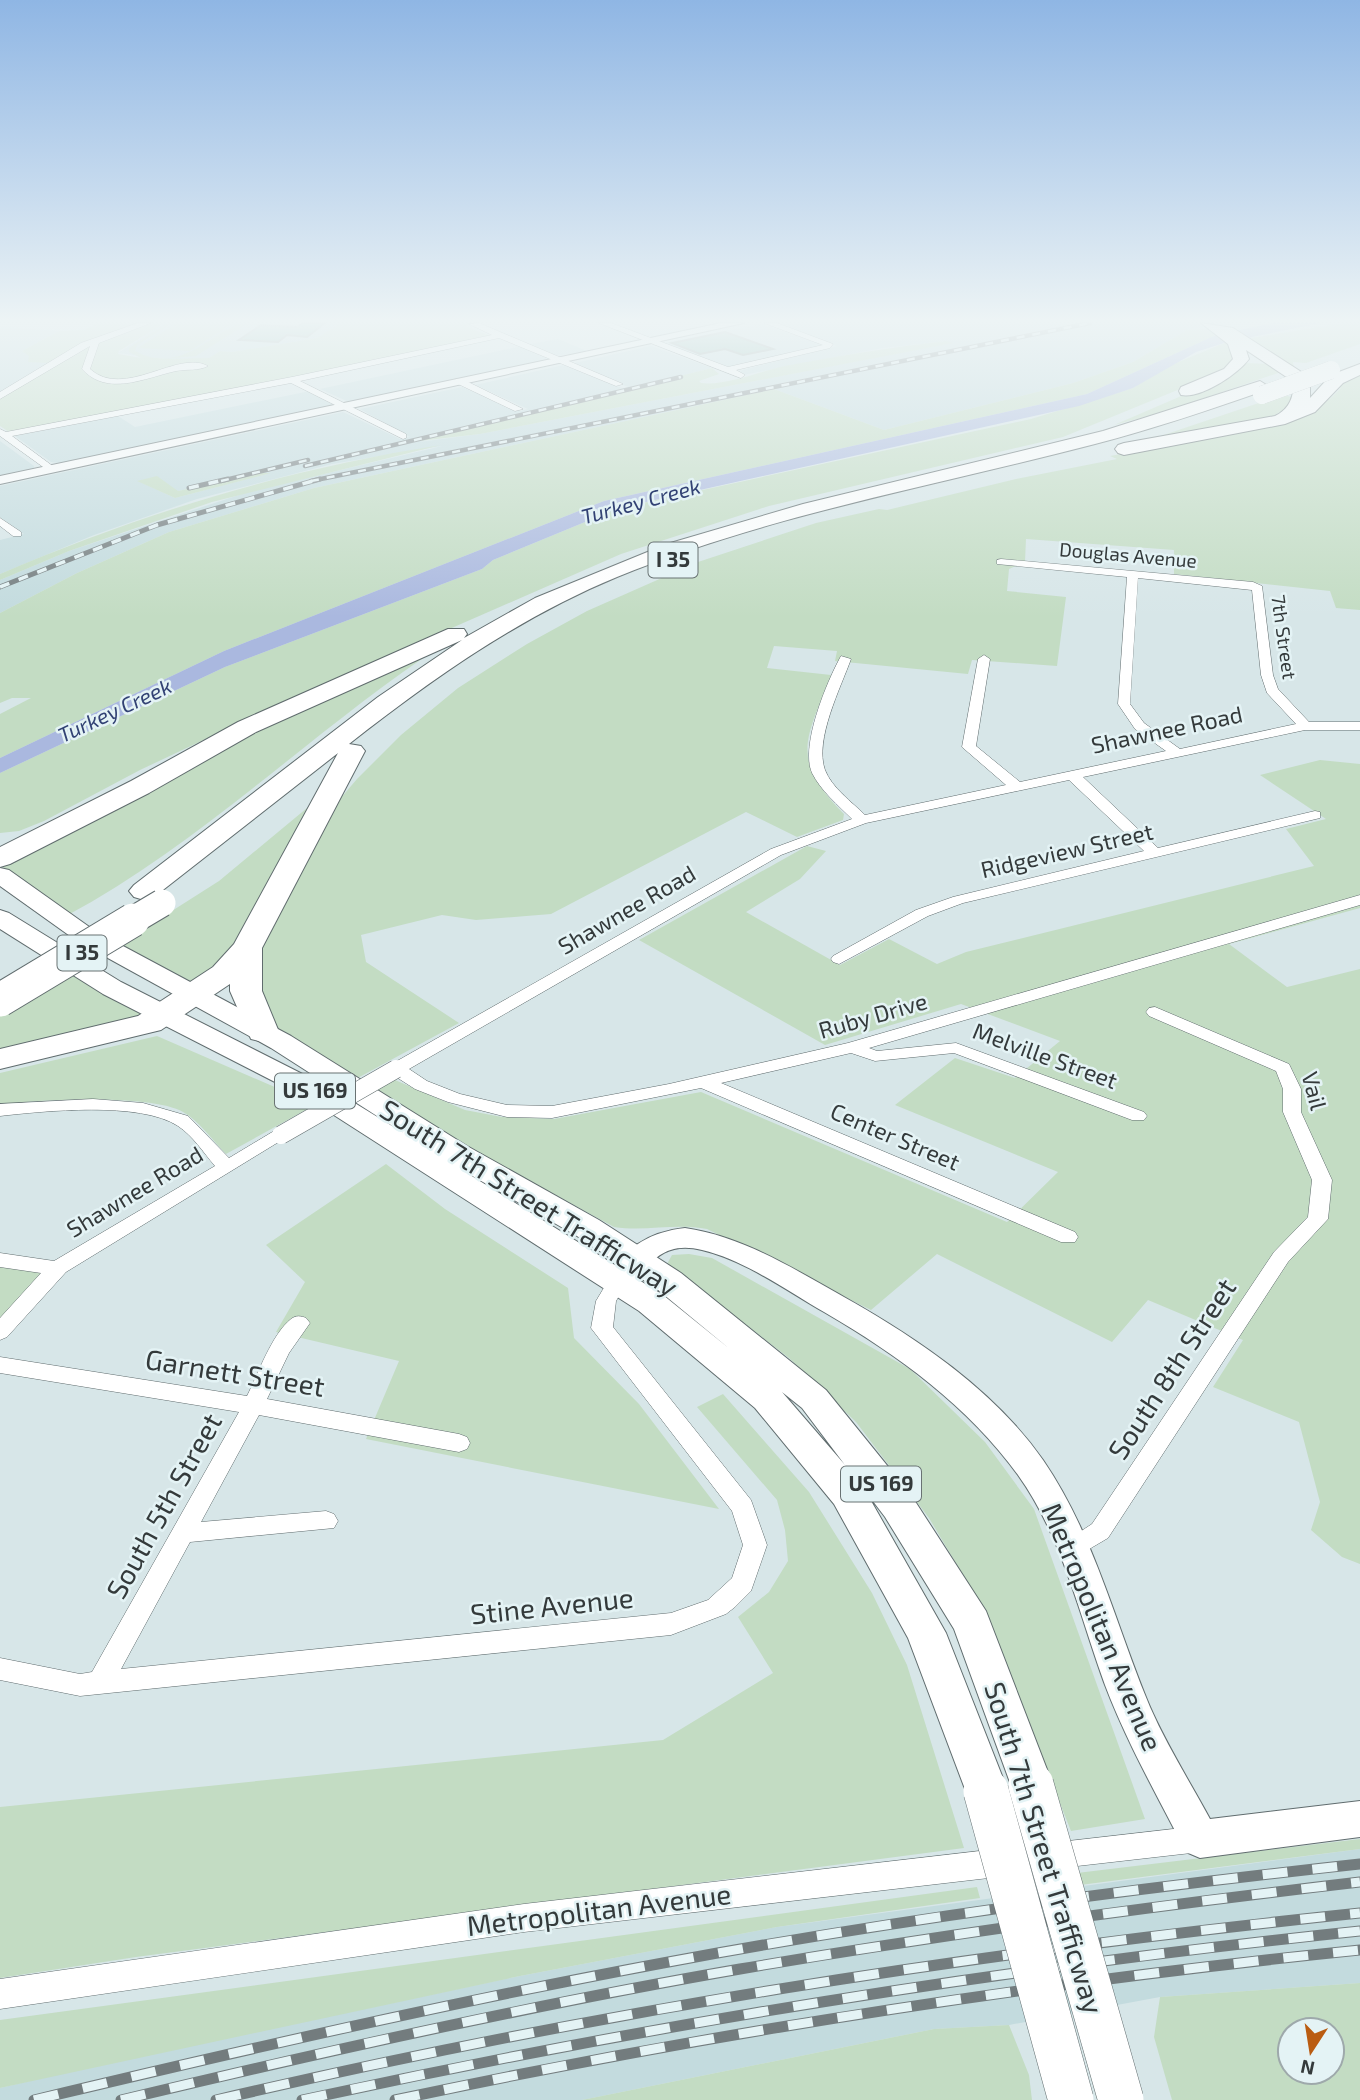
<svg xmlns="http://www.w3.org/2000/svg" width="1360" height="2100" font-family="'Exo 2',sans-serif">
	<rect width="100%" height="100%" fill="#d7e6e8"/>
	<g fill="#c3dbde" fill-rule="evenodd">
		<path d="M165,323H341L317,338L232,352L220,351L209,358L181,361L118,353Z"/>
		<path d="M775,323H1229L1187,330L1133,362L1073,383L884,430L774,389L314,488L169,532L77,573L0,613V580L69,551L248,492L442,446L332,464L197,499L94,535L0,574V540L24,534L0,517V486L343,412L400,439L410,437L360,409L462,387L520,411L528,409L475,385L564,365L622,388L628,387L575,363L651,346L712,368L419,442L480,434L951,343L946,341L883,348L743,375L735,372L837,346ZM261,473L267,474L175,498L138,481L178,491Z"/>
		<path d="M761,324L823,345L729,367L663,343Z"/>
		<path d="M3,327L59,331L22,351L50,363L0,394V329Z"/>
		<path d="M558,339L587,351L558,356L530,344Z"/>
		<path d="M522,346L550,359L349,402L320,389Z"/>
		<path d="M310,391L333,405L60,463L51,462L15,436L118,416L135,427Z"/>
		<path d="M0,441L34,466V468L0,476Z"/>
		<path d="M1360,1849V1983L1160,1997L1009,2025L934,2029L582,2100H0V2088L98,2065L520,1976L777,1927Z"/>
	</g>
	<g fill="#c3dcc3" fill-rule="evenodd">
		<path d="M98,323H142L81,345L50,363L28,362L29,356L22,351L59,331L84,330Z"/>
		<path d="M152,323H165L119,351L118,354L141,358L129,352V348L167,323H172L137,345L135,351C186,378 216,323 248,323L196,356L162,359L209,358L220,351L232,352L317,338L341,323H480L466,326L492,337L33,429L9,432L0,426V399L85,348Z"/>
		<path d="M177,323H233L190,351L138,348Z"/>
		<path d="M1343,323H1360V344L1306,363L1293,362L1294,367L1291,368L1267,352L1233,354L1228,368L1219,373L1063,437L769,506L621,554L301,694L140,770L44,821L19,831L0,833V773L225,667L482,569L493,560L619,508L1031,419L1133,388L1164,368L1227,342Z"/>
		<path d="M1207,329L1216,335L1087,394L604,501L224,651L0,758V714L31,698H12L0,703V613L77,573L169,532L314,488L774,389L884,430L1073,383L1133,362L1187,330Z"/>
		<path d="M946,341L953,343L480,434L419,441L712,368L719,374L699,381L701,383C726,386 760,371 785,366C839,356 892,347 946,341Z"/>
		<path d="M1244,363L1272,364L1284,371L1160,413L1114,425L1223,378Z"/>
		<path d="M1360,372V610L1336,608L1330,591L1174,574V550L1026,539L1025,562L1009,569L1007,591L1066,597L1057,666L972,660L968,674L835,661L837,651L774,646L767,668L831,675C806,741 789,758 844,814L843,820L797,837L746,812L551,914L476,920L442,915L361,935L366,962L459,1023L354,1080L282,1035L261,1013L256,961L334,806L357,779L401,735L458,688L527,644L587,611L698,562L816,523L879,509L887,510L1016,479L1117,459L1110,456L1278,425C1305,417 1322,408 1341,388L1338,387L1342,381Z"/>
		<path d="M1282,395L1297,398C1269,433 1183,435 1140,443Z"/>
		<path d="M441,445L212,502L69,551L0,580V574C143,513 287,469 441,445Z"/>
		<path d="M261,473H271L175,498L137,481L157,476L178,491Z"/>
		<path d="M444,644C314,729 204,842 66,916L0,865L229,741Z"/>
		<path d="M1320,760L1360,764V908L1229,944L1287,987L1360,969V1564L1342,1557L1311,1530L1320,1502L1299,1422L1213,1387L1243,1340L1148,1300L1112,1342L937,1254L871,1310L707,1229C675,1223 645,1232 614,1227L484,1156L376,1090L395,1080L465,1110L502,1117L554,1119L701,1092L1007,1222L1058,1172L895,1105L955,1058L1015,1078L1060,1041L961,1004L825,1045L639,940L807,846L826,851L800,879L746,912L840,965L889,939L937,964L966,952L1314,866L1286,829L1326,819L1260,775Z"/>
		<path d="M307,808H313L230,957L190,983L120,944L219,881Z"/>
		<path d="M72,974L144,1016L0,1053V1015Z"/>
		<path d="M157,1036L277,1088L311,1107L226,1154C213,1141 199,1121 183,1112C153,1094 36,1099 0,1105V1073Z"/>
		<path d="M386,1164L445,1209L568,1288L574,1338L639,1404L719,1509L366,1439L399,1361L276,1332L305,1282L266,1245Z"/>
		<path d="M689,1254L712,1258L910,1369L985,1442L1034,1509L1145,1819L1071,1831L982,1607L929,1518L856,1422L789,1358L667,1264L672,1255Z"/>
		<path d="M0,1266L40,1272L41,1278L0,1319Z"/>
		<path d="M723,1394L809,1492L872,1593L907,1665L964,1848L136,1957L0,1978V1807L663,1740L773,1673L738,1617L769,1592L788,1561L785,1530L777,1500L697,1407Z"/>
		<path d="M1360,1839V1849L1080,1885L1077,1873Z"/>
		<path d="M977,1887L980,1898L777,1927L520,1976L0,2088V2020Z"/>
		<path d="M1360,1983V2100H1172L1154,2037L1160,1997ZM1290,2030H1332V2072H1290Z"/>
		<path d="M1009,2025L1029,2075L1032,2100H582L934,2029Z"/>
	</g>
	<path fill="#aab8df" d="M1273,323H1321L1227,342L1196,352L1133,388L1079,406L619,508L493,560L482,569L225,667L0,773V758L224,651L604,501L1087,394L1216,335Z"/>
	<g fill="#83b6a8" stroke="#899692" stroke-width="2">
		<path d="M303,323H325L307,337L287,335L278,342L239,340L261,325L297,327Z"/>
		<path d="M725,332L773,349L743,355L725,349L700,354L672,343Z"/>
	</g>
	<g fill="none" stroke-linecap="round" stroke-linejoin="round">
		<g stroke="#606c6e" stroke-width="1">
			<g id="minor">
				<path d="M138,323H151L99,343L90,369C124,400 178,349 208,366C199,371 187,369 176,371C145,378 107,397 82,369L90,346L0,399V392L81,343Z"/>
				<path d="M479,323L623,384L616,386L499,338L300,381L406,434V438L403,439L291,383L12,436L54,467V471L50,472L0,436V429L6,432L292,377L492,335L469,324Z"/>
				<path d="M599,323H611L728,367L823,345L764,323H777L833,344L830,348L736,370L745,375L741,378Z"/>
				<path d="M456,379H462L523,409L515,411L456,383Z"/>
				<path d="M0,518L21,532V536H13L0,526Z"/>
				<path d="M1001,559L1253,582L1262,586L1273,675L1278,689L1309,722H1360V730H1305L1083,777L1158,848L1315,811L1320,812V818L963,903L928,916L839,964L833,962L831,959L833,956L916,910L953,897L1144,851L1069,780L866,823L781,855L409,1069L427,1081L460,1094L507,1105L552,1106L669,1084L848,1043L1360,895V905L869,1048L877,1051L956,1043L1144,1112L1147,1116L1144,1120H1132L954,1053L875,1061L851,1053L721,1083L1075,1232L1078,1237L1075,1242H1061L701,1088L552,1118L507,1117L448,1102L415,1089L390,1073L387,1069L390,1065L771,849L852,819C838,805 821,791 812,773C800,746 827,681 841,656L851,659C841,687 814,740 825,770C832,788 852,802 865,815L1006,785L962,747L978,659L984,655L990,659L976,746L1020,782L1166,751L1135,729L1118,704L1127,577L997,564V560ZM1138,578L1252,590L1261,675L1267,693L1296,724L1180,749L1144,723L1130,704Z"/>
				<path d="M1155,1007L1289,1064L1301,1089V1112L1332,1180L1328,1219L1288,1262L1108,1538L1074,1558L1066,1555L1062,1548L1066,1541L1092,1524L1274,1252L1308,1217L1312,1180L1283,1112V1089L1276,1071L1149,1016L1146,1012L1149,1008Z"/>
				<path d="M93,1099L143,1103L188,1116L229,1158L274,1131H288L290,1135L66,1272L7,1337L0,1340V1318L41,1273L0,1267V1253L54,1261L215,1166C203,1152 193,1136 178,1126C140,1101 44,1111 0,1116V1104Z"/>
				<path d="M618,1274L625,1276L628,1281L616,1301L613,1327L751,1500L767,1545L751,1591L735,1607L726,1614L671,1635L80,1696L0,1680V1658L80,1674L92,1672L239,1412L0,1373V1357L247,1396C258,1374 272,1334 291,1319C296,1315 301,1316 306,1318L310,1323L289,1353L267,1399L459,1434L467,1437L470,1443L467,1449L459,1452L259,1415L201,1522L326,1511L334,1514L338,1521L334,1528L190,1542L121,1669L671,1613L708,1600L732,1578L743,1545L732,1511L591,1328L596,1301L611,1276Z"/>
				<path d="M1200,1826L1210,1830L1214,1839L1210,1848L1200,1852L1051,1869L1041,1866L1037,1856L1041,1846L1051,1843Z"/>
				<path d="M1006,1848L1016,1852L1020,1862L1016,1872L1006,1876L524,1932L0,2009V1979L524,1904Z"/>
			</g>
		</g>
		<g stroke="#606c6e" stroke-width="2">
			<g id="secondary">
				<path d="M721,323H744L0,484V476Z"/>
				<path d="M685,1228C742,1236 794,1269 844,1297C917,1338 994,1390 1043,1460C1095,1536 1115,1624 1150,1707C1167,1746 1190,1782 1210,1819L1360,1801V1837L1200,1858L1186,1852C1158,1797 1127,1743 1105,1685C1079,1614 1063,1538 1018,1475C968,1406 898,1355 824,1312C787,1291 745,1260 702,1250C643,1235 643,1299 608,1288L604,1281C623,1249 648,1232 685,1228Z"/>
			</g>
		</g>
		<g stroke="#606c6e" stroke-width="2">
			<path id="primary" d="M0,868L9,870L95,931L291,1036L467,1146L599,1220L681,1273L826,1390L911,1495L986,1611L1053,1785L1046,1799L1031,1805L1016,1799L954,1629L885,1517L866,1492L946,1633L1008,1791L1001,1805L986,1811L971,1805L908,1638L834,1504L755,1408L639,1311L312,1101L103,994L0,929V910L9,913L121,982L332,1089L405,1134L271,1048L77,941L0,886ZM462,1170L577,1236L657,1289L731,1350L663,1295ZM782,1392L802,1408L845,1465Z"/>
		</g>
		<g stroke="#606c6e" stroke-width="2">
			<g id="motorway">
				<path d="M1201,323L1233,328L1303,373L1310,387V398L1331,375L1360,364V375L1343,383L1315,412L1285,424L1124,455L1118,453L1115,449L1118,445L1124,443L1275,416C1288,410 1297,395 1291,380L1246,350L1249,359C1238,374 1201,399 1181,395L1179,391L1181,387L1224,369L1233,359L1228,344Z"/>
				<path d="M1260,381L1268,386L1266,390C1209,410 1153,429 1095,444C935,486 771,514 617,577C518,618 432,679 349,744L361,746L365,751L262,948V991L279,1032L275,1039L263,1042L251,1039L230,991V984L161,1030L0,1069V1049L138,1016L213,967L234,944L338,753L154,897L144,900L134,897L129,891L134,885L378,697L462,640L256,732L149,793L10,864L0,867V847L131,781L238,722L448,629H464L467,634L464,638L535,598L667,544L803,504L1103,431Z"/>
			</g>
		</g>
		<use href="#minor" fill="#fff" fill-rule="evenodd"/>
		<use href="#secondary" fill="#fff" fill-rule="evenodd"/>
		<use href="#primary" fill="#fff" fill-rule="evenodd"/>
		<use href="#motorway" fill="#fff" fill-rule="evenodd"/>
		<g stroke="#737c7e" stroke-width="4.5">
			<g id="rail-far2">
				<path d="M305,466L681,377"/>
				<path d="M221,481L308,460"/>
				<path d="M311,481L1090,323"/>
			</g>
		</g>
		<g stroke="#737c7e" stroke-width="5">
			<g id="rail-far1">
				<path d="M189,488L228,479"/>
				<path d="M0,587L157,525L320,479"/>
			</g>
		</g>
		<g stroke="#737c7e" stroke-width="11">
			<g id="rail">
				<path d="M34,2100C243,2050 452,2002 663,1963C893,1920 1127,1889 1360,1864"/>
				<path d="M121,2100C326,2051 532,2005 740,1969C946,1934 1152,1906 1360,1882"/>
				<path d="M216,2100C596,2011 972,1953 1360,1913"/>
				<path d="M302,2100C652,2024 1004,1968 1360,1931"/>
				<path d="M395,2100C714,2032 1035,1983 1360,1950"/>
			</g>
		</g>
		<use href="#rail-far2" stroke="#e4f3f5" stroke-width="2.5" stroke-dasharray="8" stroke-linecap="butt"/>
		<use href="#rail-far1" stroke="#e4f3f5" stroke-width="3.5" stroke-dasharray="10" stroke-linecap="butt"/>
		<use href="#rail" stroke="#e4f3f5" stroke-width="9" stroke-dasharray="25" stroke-linecap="butt"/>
		<g stroke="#606c6e" stroke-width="19" stroke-linecap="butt">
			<path id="minor-bridge" d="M281,1135L396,1069"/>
		</g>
		<g stroke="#606c6e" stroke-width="46" stroke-linecap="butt">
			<g id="primary-bridge">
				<path d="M1031,1785L1121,2100"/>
				<path d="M986,1791L1071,2100"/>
			</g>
		</g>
		<g stroke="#606c6e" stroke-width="18" stroke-linecap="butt">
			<path id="motorway-bridge-far2" d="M1262,395L1331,370"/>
		</g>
		<g stroke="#606c6e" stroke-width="29" stroke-linecap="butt">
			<path id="motorway-bridge-far1" d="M130,922L162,903"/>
		</g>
		<g stroke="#606c6e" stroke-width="35" stroke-linecap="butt">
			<path id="motorway-bridge" d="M0,1000L133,920"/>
		</g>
		<use href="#minor-bridge" stroke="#fff" stroke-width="18"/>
		<use href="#primary-bridge" stroke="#fff" stroke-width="45"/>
		<use href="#motorway-bridge-far2" stroke="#fff" stroke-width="18"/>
		<use href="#motorway-bridge-far1" stroke="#fff" stroke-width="27"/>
		<use href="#motorway-bridge" stroke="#fff" stroke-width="33"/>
	</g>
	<linearGradient id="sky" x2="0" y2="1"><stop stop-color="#8fb6e4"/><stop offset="0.52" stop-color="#edf4f5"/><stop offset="1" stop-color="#edf4f5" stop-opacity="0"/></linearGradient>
	<rect width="1360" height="617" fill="url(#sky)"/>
	<g text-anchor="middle" stroke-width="5" stroke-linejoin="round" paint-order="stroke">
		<g font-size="19" fill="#343a3b" stroke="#e4f3f5">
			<text transform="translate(1128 555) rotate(5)" y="7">Douglas Avenue</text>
			<text transform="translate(1284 637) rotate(82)" y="7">7th Street</text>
		</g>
		<g font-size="21" font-style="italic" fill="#324274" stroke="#e4f3f5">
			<text transform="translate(641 502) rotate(-15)" y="7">Turkey Creek</text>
			<text transform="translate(115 711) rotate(-25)" y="7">Turkey Creek</text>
		</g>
		<g fill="#e4f3f5" stroke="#697273" stroke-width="2">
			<rect x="648.5" y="542.5" width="49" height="35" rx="5"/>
			<rect x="57.5" y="935.5" width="49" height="35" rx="5"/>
			<rect x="275" y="1073.5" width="80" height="35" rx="5"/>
			<rect x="841" y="1466.5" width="80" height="35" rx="5"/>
		</g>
		<g font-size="21" font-weight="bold" fill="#343a3b">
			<text x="673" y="567">I 35</text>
			<text x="82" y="960">I 35</text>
			<text x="315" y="1098">US 169</text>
			<text x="881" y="1491">US 169</text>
		</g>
		<g font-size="23" fill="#343a3b" stroke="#e4f3f5">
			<text transform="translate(1167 730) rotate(-12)" y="8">Shawnee Road</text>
			<text transform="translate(1067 851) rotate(-13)" y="8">Ridgeview Street</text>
			<text transform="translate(627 910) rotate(-30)" y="8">Shawnee Road</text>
			<text transform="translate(873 1016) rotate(-16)" y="8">Ruby Drive</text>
			<text transform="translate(1045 1056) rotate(20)" y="8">Melville Street</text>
			<text transform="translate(1314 1091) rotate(75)" y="8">Vail</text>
			<text transform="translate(895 1137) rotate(23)" y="8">Center Street</text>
			<text transform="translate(135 1192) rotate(-31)" y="8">Shawnee Road</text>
		</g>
		<g font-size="28" fill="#343a3b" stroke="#e4f3f5">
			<text transform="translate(529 1198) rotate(32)" y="10">South 7th Street Trafficway</text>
			<text transform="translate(1172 1369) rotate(-57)" y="10">South 8th Street</text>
			<text transform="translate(235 1373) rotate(9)" y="10">Garnett Street</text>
			<text transform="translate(164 1506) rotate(-61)" y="10">South 5th Street</text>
			<text transform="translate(552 1606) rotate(-6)" y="10">Stine Avenue</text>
			<text transform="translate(1102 1627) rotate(67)" y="10">Metropolitan Avenue</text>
			<text transform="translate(1044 1848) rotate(73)" y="10">South 7th Street Trafficway</text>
			<text transform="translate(599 1910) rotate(-7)" y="10">Metropolitan Avenue</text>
		</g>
	</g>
	<g transform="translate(1311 2051) rotate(192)"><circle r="33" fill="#e4f3f5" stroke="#9ea9ab" stroke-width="2"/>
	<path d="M0-5L12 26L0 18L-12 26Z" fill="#ba5c11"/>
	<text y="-10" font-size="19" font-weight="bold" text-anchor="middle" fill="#343a3b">N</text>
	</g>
</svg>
